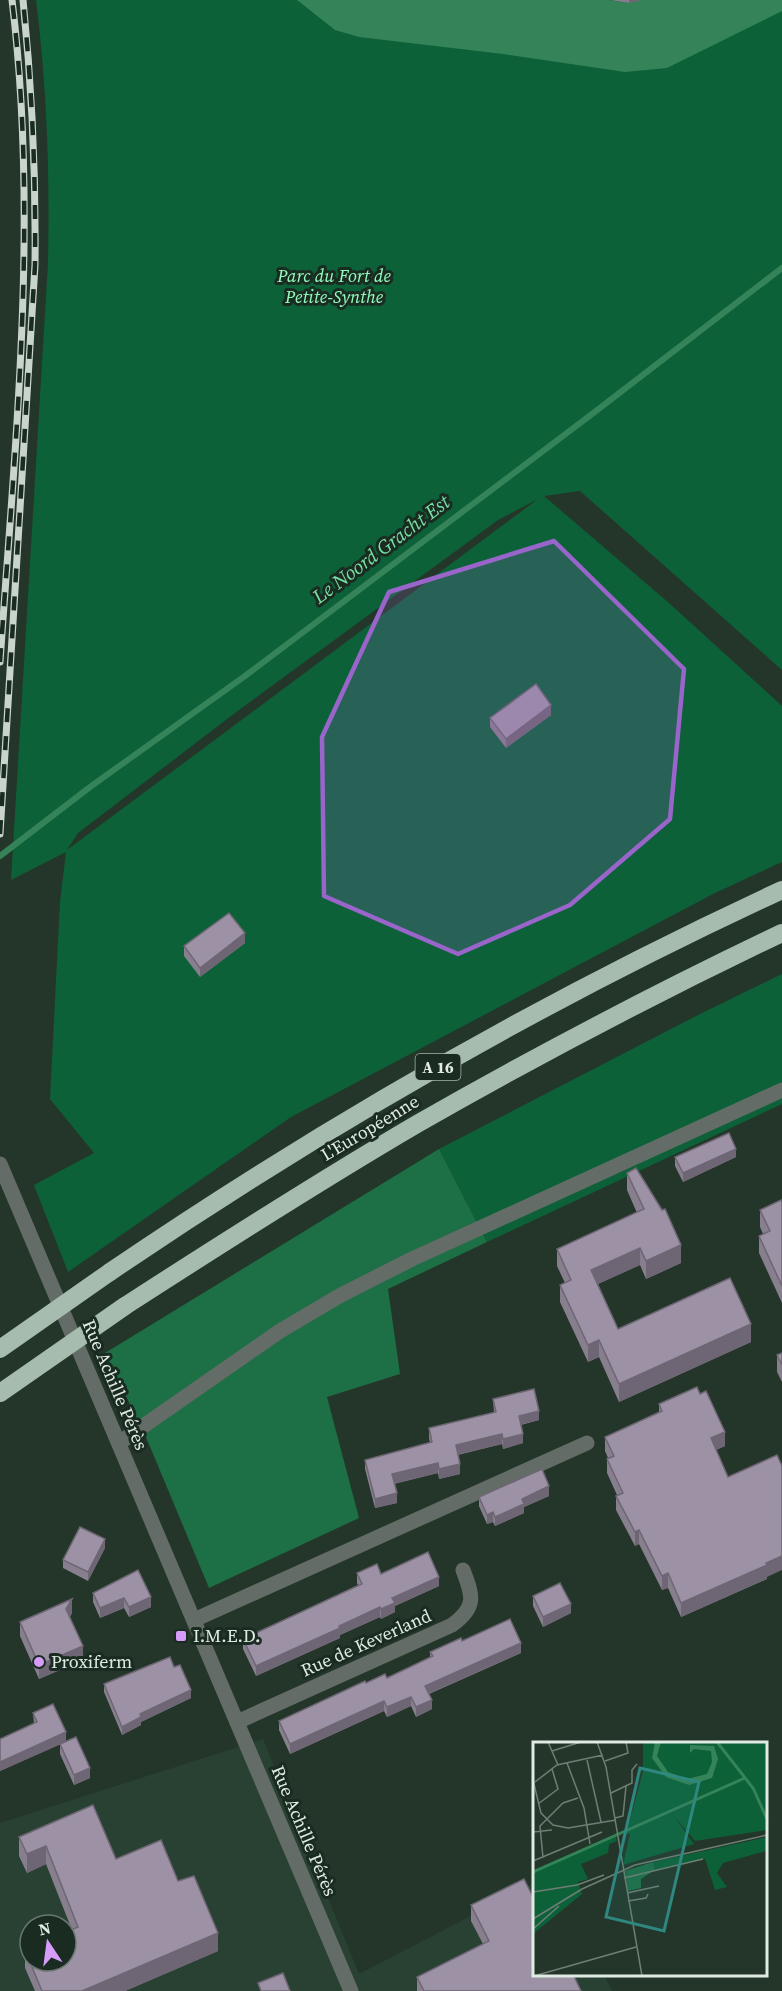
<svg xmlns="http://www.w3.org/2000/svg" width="782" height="1991" font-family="'Source Serif 4',serif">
	<rect width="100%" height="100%" fill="#24362a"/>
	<path fill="#294133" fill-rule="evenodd" d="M263,1739L359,1974L534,1883V1974L604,1975L612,1991H0V1823ZM30,1925H66V1961H30Z"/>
	<g fill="#0c6139" fill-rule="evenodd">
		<path d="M36,0H782V670L580,491L544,496L669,603L782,706V862L713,894L291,1117L68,1272L34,1185L94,1153L50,1099L60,902L66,852L11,880L48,263C50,175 47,87 36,0ZM538,499L67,850L78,833L235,713L498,520Z"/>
		<path d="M782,974V1104L487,1242L439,1149L700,1014Z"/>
	</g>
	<path fill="#1d6f45" d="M439,1149L487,1242L388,1289L400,1374L327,1397L359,1518L209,1588L146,1437L105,1353Z"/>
	<path fill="#358358" d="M297,0H609L629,3L642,0H782V11L667,68L625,72L503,54L359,37L335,30Z"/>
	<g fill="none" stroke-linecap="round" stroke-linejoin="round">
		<path stroke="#358358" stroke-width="6" d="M0,856L90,787L245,676L596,411L782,268"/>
		<g stroke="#636c66" stroke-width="15">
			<path d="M119,1443L280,1331L341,1295L412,1259L782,1090"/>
			<path d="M194,1620L587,1443"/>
			<path d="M237,1722L452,1625C477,1607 473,1596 463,1570"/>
		</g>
		<path stroke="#636c66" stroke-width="15" d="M0,1164L351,1991"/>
		<g stroke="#a6bcae" stroke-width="18">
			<path d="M110,1272C323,1127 548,998 782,890"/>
			<path d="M125,1306C221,1244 318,1182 417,1124C536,1056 658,992 782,933"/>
		</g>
		<g stroke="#c9d5cc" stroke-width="7">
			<g id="rail">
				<path d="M0,662C15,442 39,220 12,0"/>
				<path d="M0,834L35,265C36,176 32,88 23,0"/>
			</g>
		</g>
		<use href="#rail" stroke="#1a2c21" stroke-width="4.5" stroke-dasharray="14" stroke-linecap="butt"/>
		<g stroke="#a6bcae" stroke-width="18">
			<path d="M0,1349L110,1272"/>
			<path d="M0,1393L125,1306"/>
		</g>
	</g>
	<g fill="#877e8e">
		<path d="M610,0H642L629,3Z"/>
		<path d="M551,715L506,748L490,727V718Z"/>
		<path d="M245,943L200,977L184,956V946Z"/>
		<path d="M675,1157H736L683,1182L675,1166Z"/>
		<path d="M627,1173L681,1263L646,1279L640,1265L598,1284L618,1329L751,1342L619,1402L599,1357L588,1362L560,1302V1285L565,1283L557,1266V1249L637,1213L627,1190Z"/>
		<path d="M782,1203V1303L759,1253V1236L763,1234L760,1227V1210Z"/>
		<path d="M782,1353V1382L777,1372V1355Z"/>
		<path d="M493,1399L539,1420L521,1425L523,1443L503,1449L502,1444L458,1455L460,1474L439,1479L438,1473L394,1484L397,1503L375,1508L365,1469V1460L430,1443L429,1438V1428L494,1413Z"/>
		<path d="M659,1404L725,1446L716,1450L767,1577V1579L681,1617L668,1588L662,1590L639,1544L635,1546L616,1510V1496L617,1495L607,1473V1459L608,1458L605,1451V1437L659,1412Z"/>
		<path d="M549,1496L524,1507V1513L495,1526L493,1522L487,1524L479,1506V1497Z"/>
		<path d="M105,1548L88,1581L63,1568V1560Z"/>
		<path d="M138,1570L151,1607L129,1617L124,1608L100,1618L93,1602V1593Z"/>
		<path d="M357,1573L381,1574L439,1586L395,1606V1612L381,1619L380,1617L340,1635V1638L256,1676L243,1649V1639L358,1585L357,1583Z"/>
		<path d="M533,1596L571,1613L543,1627L533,1606Z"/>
		<path d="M72,1613L70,1617L83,1660L39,1679L20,1636V1622Z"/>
		<path d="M462,1641L521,1653L429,1694L432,1709L416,1717L411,1706L387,1717L384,1711L290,1754L279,1730V1721L366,1683L387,1678L430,1657V1652Z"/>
		<path d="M174,1667L191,1698L141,1722V1725L122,1735L104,1692V1684Z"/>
		<path d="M33,1713L66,1741L90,1778L74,1785L60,1754V1744L0,1771V1739L34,1724Z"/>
		<path d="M19,1837L116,1859L178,1881L218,1951L125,1991H35L25,1968V1950L72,1930L46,1864L27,1873L19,1856Z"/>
		<path d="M471,1905L581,1991H417V1977L483,1944L471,1921Z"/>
	</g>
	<g fill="#6e6674">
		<path d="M629,0H642L629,3Z"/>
		<path d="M551,705V715L506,748V739Z"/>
		<path d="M245,933V943L200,977V968Z"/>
		<path d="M736,1149V1157L683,1182V1173Z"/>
		<path d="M681,1245V1263L646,1279V1261Z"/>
		<path d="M640,1248V1265L591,1287V1270Z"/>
		<path d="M751,1324V1342L619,1402V1384Z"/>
		<path d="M599,1340V1357L588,1362V1345Z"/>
		<path d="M539,1411V1420L519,1425V1416Z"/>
		<path d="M725,1432V1446L711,1452V1438Z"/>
		<path d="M502,1434V1444L456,1455V1445Z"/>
		<path d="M523,1434V1443L503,1449V1439Z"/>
		<path d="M438,1463V1473L392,1484V1474Z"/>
		<path d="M460,1464V1474L439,1479V1469Z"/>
		<path d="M549,1486V1496L524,1507V1513L495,1526V1517L522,1499Z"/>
		<path d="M397,1493V1503L375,1508V1499Z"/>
		<path d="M493,1512V1522L487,1524V1515Z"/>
		<path d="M639,1530V1544L635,1546V1532Z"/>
		<path d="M105,1539V1548L88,1581V1572Z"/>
		<path d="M782,1556V1570L767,1577V1579L681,1617V1603Z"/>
		<path d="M668,1573V1588L662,1590V1576Z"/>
		<path d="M439,1577V1586L395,1606V1612L381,1619V1609L392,1598Z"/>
		<path d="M151,1597V1607L129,1617V1607Z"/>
		<path d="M124,1598V1608L100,1618V1608Z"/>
		<path d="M72,1599V1613L66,1623V1609Z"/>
		<path d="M571,1604V1613L543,1627V1617Z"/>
		<path d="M380,1607V1617L340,1635V1638L256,1676V1666L339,1626Z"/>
		<path d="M521,1643V1653L425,1695V1686Z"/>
		<path d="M83,1646V1660L39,1679V1665Z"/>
		<path d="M191,1690V1698L141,1722V1725L122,1735V1727L140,1714Z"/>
		<path d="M411,1697V1706L387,1717V1707Z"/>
		<path d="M432,1700V1709L416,1717V1707Z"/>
		<path d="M384,1701V1711L290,1754V1744Z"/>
		<path d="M66,1732V1742L0,1771V1762Z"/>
		<path d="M90,1768V1778L74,1785V1775Z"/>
		<path d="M46,1846V1864L27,1873V1854Z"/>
		<path d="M218,1933V1951L125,1991H82Z"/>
	</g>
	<g fill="#9d92a5" stroke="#6e6674" stroke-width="1.5">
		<path d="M536,684L551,705L506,739L490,718Z"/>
		<path d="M229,913L245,933L200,968L184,946Z"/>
		<path d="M729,1133L736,1149L683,1173L675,1157Z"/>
		<path d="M636,1168L662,1210L665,1209L681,1245L646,1261L640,1248L591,1270L618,1329L730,1278L751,1324L619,1384L599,1340L588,1345L560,1285L571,1280L557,1249L644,1209L627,1173Z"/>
		<path d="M781,1200L782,1203V1286L759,1236L770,1231L760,1210Z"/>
		<path d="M782,1353V1365L777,1355Z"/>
		<path d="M697,1387L700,1394L706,1391L725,1432L711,1438L728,1477L777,1455L782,1466V1556L766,1563L767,1565L681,1603L668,1573L662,1576L639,1530L635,1532L616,1496L623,1493L607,1459L614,1456L605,1437L662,1411L659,1404Z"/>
		<path d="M534,1389L539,1411L519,1416L523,1434L503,1439L502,1434L456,1445L460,1464L439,1469L438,1463L392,1474L397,1493L375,1499L365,1460L432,1442L429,1428L496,1412L493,1399Z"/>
		<path d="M542,1469L549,1486L522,1499L524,1504L495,1517L493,1512L487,1515L479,1497Z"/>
		<path d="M80,1527L105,1539L88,1572L63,1560Z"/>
		<path d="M428,1552L439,1577L392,1598L395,1603L381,1609L380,1607L339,1626L340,1628L256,1666L243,1639L362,1584L357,1573L377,1564L381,1574Z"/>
		<path d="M138,1570L151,1597L129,1607L124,1598L100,1608L93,1593Z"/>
		<path d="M560,1583L571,1604L543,1617L533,1596Z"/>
		<path d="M72,1599L66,1609L83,1646L39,1665L20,1622Z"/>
		<path d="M510,1619L521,1643L425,1686L432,1700L416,1707L411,1697L387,1707L384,1701L290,1744L279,1721L365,1681L366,1683L385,1674L387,1678L433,1656L430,1652L461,1638L462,1641Z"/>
		<path d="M170,1657L174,1667L180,1665L191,1690L140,1714L141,1717L122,1727L104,1684Z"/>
		<path d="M53,1704L66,1732L0,1762V1739L37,1722L33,1713Z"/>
		<path d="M76,1737L90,1768L74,1775L60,1744Z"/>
		<path d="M93,1805L116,1859L161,1840L178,1881L194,1876L218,1933L82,1991H42L25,1950L30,1947V1961H66V1932L78,1927L46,1846L27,1854L19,1837Z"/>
		<path d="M524,1879L534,1899V1974H573L581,1991H424L417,1977L489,1941L471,1905Z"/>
		<path d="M283,1973L290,1991H261L258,1983Z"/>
	</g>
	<path fill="#9965ca" fill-opacity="0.2" stroke="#9965ca" stroke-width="4.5" stroke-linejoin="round" d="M554,541L684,669L670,819L570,905L458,954L324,896L322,737L389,592Z"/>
	<g fill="#d79bf9" stroke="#1a2c21" stroke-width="2">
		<rect x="175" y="1630" width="12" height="12" rx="3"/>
		<circle cx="39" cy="1662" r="6"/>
	</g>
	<g text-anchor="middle" stroke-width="6" stroke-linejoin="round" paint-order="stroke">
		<rect fill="#1a2c21" stroke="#a5b2a9" stroke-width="1.5" x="415.5" y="1054" width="45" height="26" rx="4.5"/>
		<g font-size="16" font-weight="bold" fill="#e0ebe3">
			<text x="438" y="1073">A 16</text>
		</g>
		<g font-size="18" font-style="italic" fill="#92fcbd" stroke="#1a2c21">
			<text x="334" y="282">Parc du Fort de<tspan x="334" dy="21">Petite-Synthe</tspan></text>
		</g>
		<g font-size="18" fill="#e0ebe3" stroke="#1a2c21">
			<text transform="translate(370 1128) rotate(-31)" y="6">L'Européenne</text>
			<text transform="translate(115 1385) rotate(67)" y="6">Rue Achille Pérès</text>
			<text transform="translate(366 1643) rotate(-24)" y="6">Rue de Keverland</text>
			<text transform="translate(304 1831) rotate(67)" y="6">Rue Achille Pérès</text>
		</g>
		<g font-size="18" fill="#e0ebe3" stroke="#1a2c21" text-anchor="start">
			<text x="193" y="1642">I.M.E.D.</text>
			<text x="51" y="1668">Proxiferm</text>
		</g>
		<g font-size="20" font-style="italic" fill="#77e0a3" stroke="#1a2c21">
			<text transform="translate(381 549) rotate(-37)" y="7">Le Noord Gracht Est</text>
		</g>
	</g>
	<g transform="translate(533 1742)">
		<rect width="234" height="234" fill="#24362a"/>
		<path d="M110,0H234V88L162,99L140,73L161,102L90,123L97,92H93L110,30ZM82,93L84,99L76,102L75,111L48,122L55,137L45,140L49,152L0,192V128ZM234,95L233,109L190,121L184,131L194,145L182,148L172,117L122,128L120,120Z" fill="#0c6139"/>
		<path d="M120,120L122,128L108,137V146L95,149L92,129Z" fill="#1d6f45"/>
		<path d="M122,0H128L124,14L135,30L154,37L174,32L179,20L178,9L161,7L157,11V3L181,4L185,17L179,36L156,43L133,35L119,16Z" fill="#358358"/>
		<path fill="none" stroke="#358358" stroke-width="3" d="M184,0L220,46L234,77M0,130L212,36"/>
		<path fill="none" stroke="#6f7e74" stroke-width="1.5" d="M15,0L25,23M64,0L73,25L109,234M19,9L48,0M54,18L68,80M72,19L95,11L93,0M34,21L51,66L57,102M0,38L8,71L20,83L35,86L83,78M2,40L24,23L70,13M78,51L99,41V28L104,22M5,62L25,47L19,27M82,76L90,74L93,44M0,90L19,88M10,116L7,84L30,61L45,56M0,119L69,90M91,136L170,117M0,150L44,143L71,133M94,151L126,144M95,159L113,156L115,152M0,177L49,147L102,123L234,93M0,187L26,164M1,234L103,205"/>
		<path fill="#2e8880" fill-opacity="0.15" stroke="#2e8880" stroke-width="3" d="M107,26L166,40L131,189L73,175Z"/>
		<rect width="234" height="234" fill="none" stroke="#e0ebe3" stroke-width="3"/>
	</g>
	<g transform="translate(48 1943) rotate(347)"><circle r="28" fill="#1a2c21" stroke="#69786f" stroke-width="1.5"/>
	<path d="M0-4.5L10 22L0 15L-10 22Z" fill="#d79bf9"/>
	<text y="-9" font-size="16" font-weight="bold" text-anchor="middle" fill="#e0ebe3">N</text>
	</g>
</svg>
